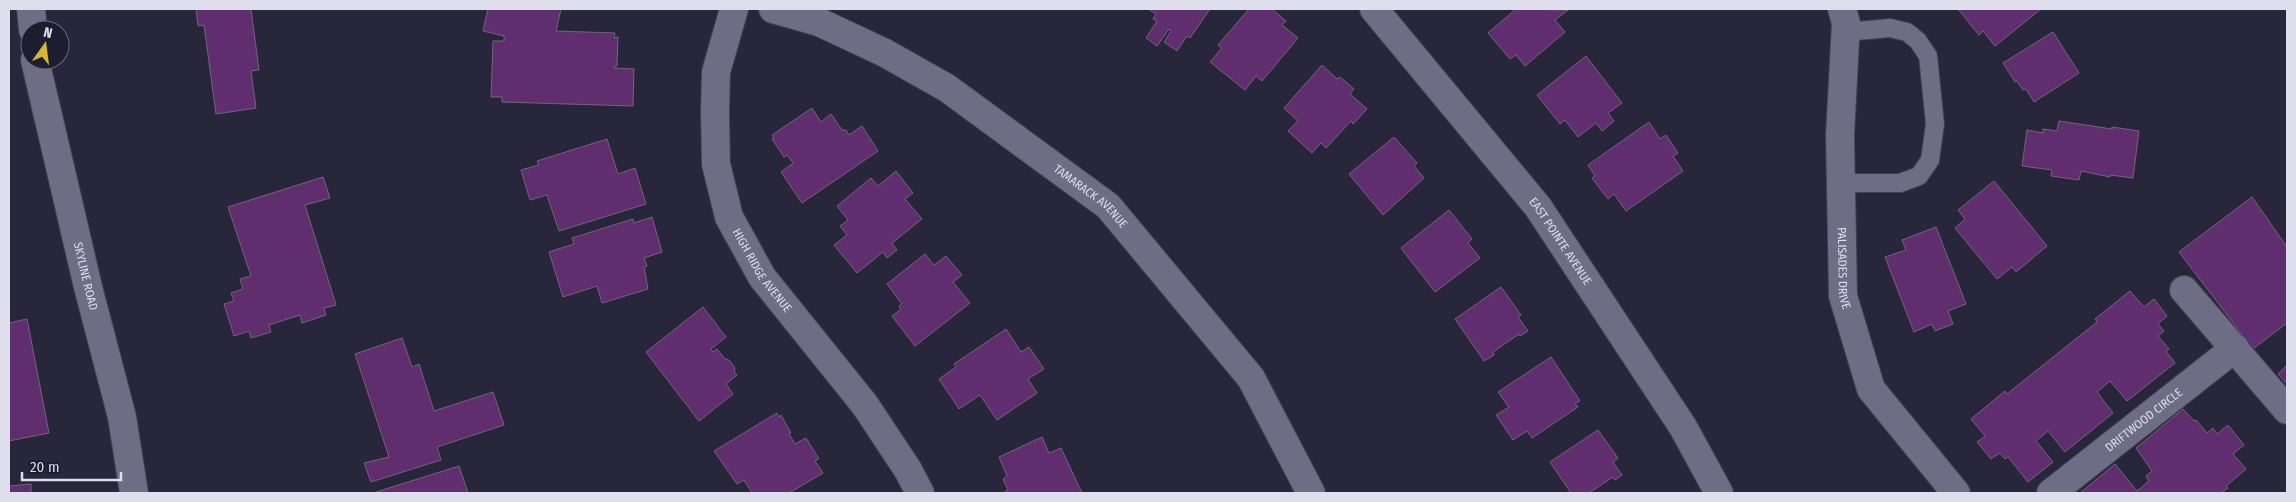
<svg xmlns="http://www.w3.org/2000/svg" width="2296" height="502" font-family="'Fira Sans Condensed',sans-serif">
	<rect width="100%" height="100%" fill="#27263b"/>
	<g fill="#602e6e" stroke="#746478">
		<path d="M196,9H251L259,70L251,71L256,108L216,114L204,25L198,26Z"/>
		<path d="M488,9H561L556,31L615,33L614,38L618,37L617,66H614V68L634,69L633,106L502,102V97H491L493,41H504V36L483,31Z"/>
		<path d="M1148,9H1210L1190,38L1187,36L1177,51L1164,42L1171,31L1169,29L1157,46L1146,38L1157,21L1153,19L1156,14Z"/>
		<path d="M1249,9H1272L1286,21L1282,25L1298,38L1262,81L1256,76L1245,90L1210,62L1222,48L1218,45Z"/>
		<path d="M1516,9L1568,10L1555,20L1565,32L1525,66L1516,55L1510,59L1488,33Z"/>
		<path d="M1958,9H2041L1995,46L1983,31L1979,35Z"/>
		<path d="M2053,32L2079,73L2034,102L2026,89L2023,90L2017,81L2015,82L2003,63Z"/>
		<path d="M1586,56L1622,103L1608,113L1614,121L1602,131L1596,123L1578,137L1565,120L1560,124L1537,95Z"/>
		<path d="M1322,65L1337,79L1340,77L1354,89L1350,94L1367,109L1353,124L1351,121L1326,148L1321,143L1312,153L1288,131L1298,121L1284,108Z"/>
		<path d="M812,108L821,122L831,114L842,130H846L849,135L862,126L878,151L802,203L781,172L793,163L787,155L784,157L772,139L774,138L772,135Z"/>
		<path d="M2059,121L2112,129V127L2139,131L2133,178L2110,175V177L2081,171L2079,180L2051,176L2052,170L2022,166L2027,130L2043,133V129L2057,131Z"/>
		<path d="M1649,122L1660,139L1666,135L1678,153L1673,156L1683,171L1626,211L1614,194L1608,199L1592,178L1595,176L1588,165Z"/>
		<path d="M1394,137L1417,163L1414,166L1424,178L1383,215L1349,174Z"/>
		<path d="M607,139L618,174L635,168L646,204L559,231L547,195L530,200L521,170L539,165L537,161Z"/>
		<path d="M896,171L913,193L905,199L922,219L892,243L897,250L887,258L883,252L857,273L834,245L847,235L840,226L848,220L837,206L871,178L878,186Z"/>
		<path d="M323,177L330,198L305,205L336,305L324,308L326,315L302,323L300,315L269,325L271,332L251,338L249,331L234,336L224,304L234,301L231,293L243,289L240,279L251,276L228,207Z"/>
		<path d="M1994,181L2047,246L2016,272L2012,267L1997,279L1955,228L1965,219L1958,210Z"/>
		<path d="M2252,197L2287,247V323L2253,349L2179,252Z"/>
		<path d="M1449,210L1472,239L1468,243L1480,258L1435,292L1401,248Z"/>
		<path d="M652,217L662,252L644,258L647,266L644,267L648,289L602,303L597,286L563,297L549,252L574,244L572,238L633,219L634,223Z"/>
		<path d="M1936,227L1966,304L1948,311L1953,324L1935,331L1932,324L1914,332L1885,257L1906,250L1902,240Z"/>
		<path d="M925,254L934,265L946,256L962,275L953,282L970,303L915,346L892,316L901,309L899,306L902,304L887,284Z"/>
		<path d="M1501,287L1521,315L1518,317L1528,331L1520,336L1519,334L1493,352L1494,355L1484,361L1455,319Z"/>
		<path d="M2130,291L2144,307L2154,299L2167,316L2158,324L2164,331L2158,336L2169,349L2166,351L2175,363L2127,401L2110,381L2097,392L2113,413L2065,452L2048,431L2036,441L2053,462L2028,482L2008,457L2005,459L2000,453L1991,459L1977,442L1985,436L1971,419L2005,391L2007,394L2097,322L2095,319Z"/>
		<path d="M703,307L726,337L711,349L713,352L717,349L725,359L729,360L735,368L734,372L737,375L726,384L733,394L699,421L646,352Z"/>
		<path d="M27,319L49,433L9,441V323Z"/>
		<path d="M1006,329L1021,352L1029,347L1044,369L1028,379L1037,393L997,420L980,395L959,409L939,379L956,367L954,364Z"/>
		<path d="M402,338L412,367L419,364L434,411L493,392L504,425L437,447L441,460L371,482L364,463L389,457L355,354Z"/>
		<path d="M1551,357L1580,401L1575,403L1578,407L1532,438L1527,431L1513,440L1496,415L1509,407L1498,392Z"/>
		<path d="M2287,365V384L2278,374Z"/>
		<path d="M2183,409L2194,421L2196,420L2207,433L2213,428L2217,434L2228,425L2244,445L2233,454L2246,469L2226,486L2228,488L2221,493H2080L2115,464L2137,491L2149,481L2146,476L2152,471L2136,448Z"/>
		<path d="M777,413L779,417L781,415L791,433L789,434L795,444L806,438L819,459L815,461L823,473L789,493H752L744,480L737,484L714,451Z"/>
		<path d="M1598,430L1618,458L1613,462L1622,475L1615,480L1613,477L1589,493H1571L1550,462Z"/>
		<path d="M1042,437L1049,453L1061,448L1082,493H1003L1008,490L1003,479L1007,476L999,457Z"/>
		<path d="M459,466L468,493H373Z"/>
		<path d="M31,484V493H9V486Z"/>
	</g>
	<g fill="none" stroke-linecap="round" stroke-linejoin="round">
		<g stroke="#414152" stroke-width="20">
			<path id="lane" d="M1841,183H1900L1919,176L1930,160L1935,124L1928,56L1918,41L1907,32L1890,28L1846,32"/>
		</g>
		<g stroke="#414152" stroke-width="30">
			<g id="street">
				<path d="M31,9L33,30"/>
				<path id="s1" d="M734,9L716,72L715,112L716,164L729,217L762,277L865,405L908,470L920,493"/>
				<path id="s2" d="M1374,9L1538,207L1683,427L1719,493"/>
				<path id="s3" d="M1842,9L1846,23L1840,135L1843,296L1871,389L1956,493"/>
				<path id="s4" d="M35,60L88,287L122,417L134,493"/>
				<path d="M2184,290L2287,410"/>
				<path id="s5" d="M2051,493L2235,348"/>
			</g>
		</g>
		<g stroke="#414152" stroke-width="30">
			<g id="secondary">
				<path id="s6" d="M773,9L819,22L885,53L947,88L1108,206L1251,378L1311,493"/>
			</g>
		</g>
		<use href="#lane" stroke="#6d6d85" stroke-width="18"/>
		<use href="#street" stroke="#6d6d85" stroke-width="28"/>
		<use href="#secondary" stroke="#6d6d85" stroke-width="28"/>
	</g>
	<g text-anchor="middle" stroke-width="4.5" stroke-linejoin="round" paint-order="stroke">
		<g font-size="12" fill="#dedeec" stroke="#1d1d30">
			<text dy="4" stroke="none"><textPath href="#s6" startOffset="372">TAMARACK AVENUE</textPath></text>
			<text dy="4" stroke="none"><textPath href="#s2" startOffset="298">EAST POINTE AVENUE</textPath></text>
			<text dy="4" stroke="none"><textPath href="#s3" startOffset="260">PALISADES DRIVE</textPath></text>
			<text dy="4" stroke="none"><textPath href="#s1" startOffset="275">HIGH RIDGE AVENUE</textPath></text>
			<text dy="4" stroke="none"><textPath href="#s4" startOffset="222">SKYLINE ROAD</textPath></text>
			<text dy="4" stroke="none"><textPath href="#s5" startOffset="118">DRIFTWOOD CIRCLE</textPath></text>
		</g>
	</g>
	<rect width="2296" height="502" fill="none" stroke="#dedeec" stroke-width="20"/>
	<g transform="translate(45 45) rotate(14)"><circle r="24" fill="#1d1d30" stroke="#6a6a7b"/>
	<path d="M0-4L9 19L0 12L-9 19Z" fill="#d5b535"/>
	<text y="-8" font-size="14" font-weight="bold" text-anchor="middle" fill="#dedeec">N</text>
	</g>
	<path d="M22 472v8h99v-8" fill="none" stroke="#dedeec" stroke-width="2.5"/>
	<text x="30" y="472" font-size="15" fill="#dedeec" stroke="#1d1d30" stroke-width="4" paint-order="stroke">20 m</text>
</svg>
